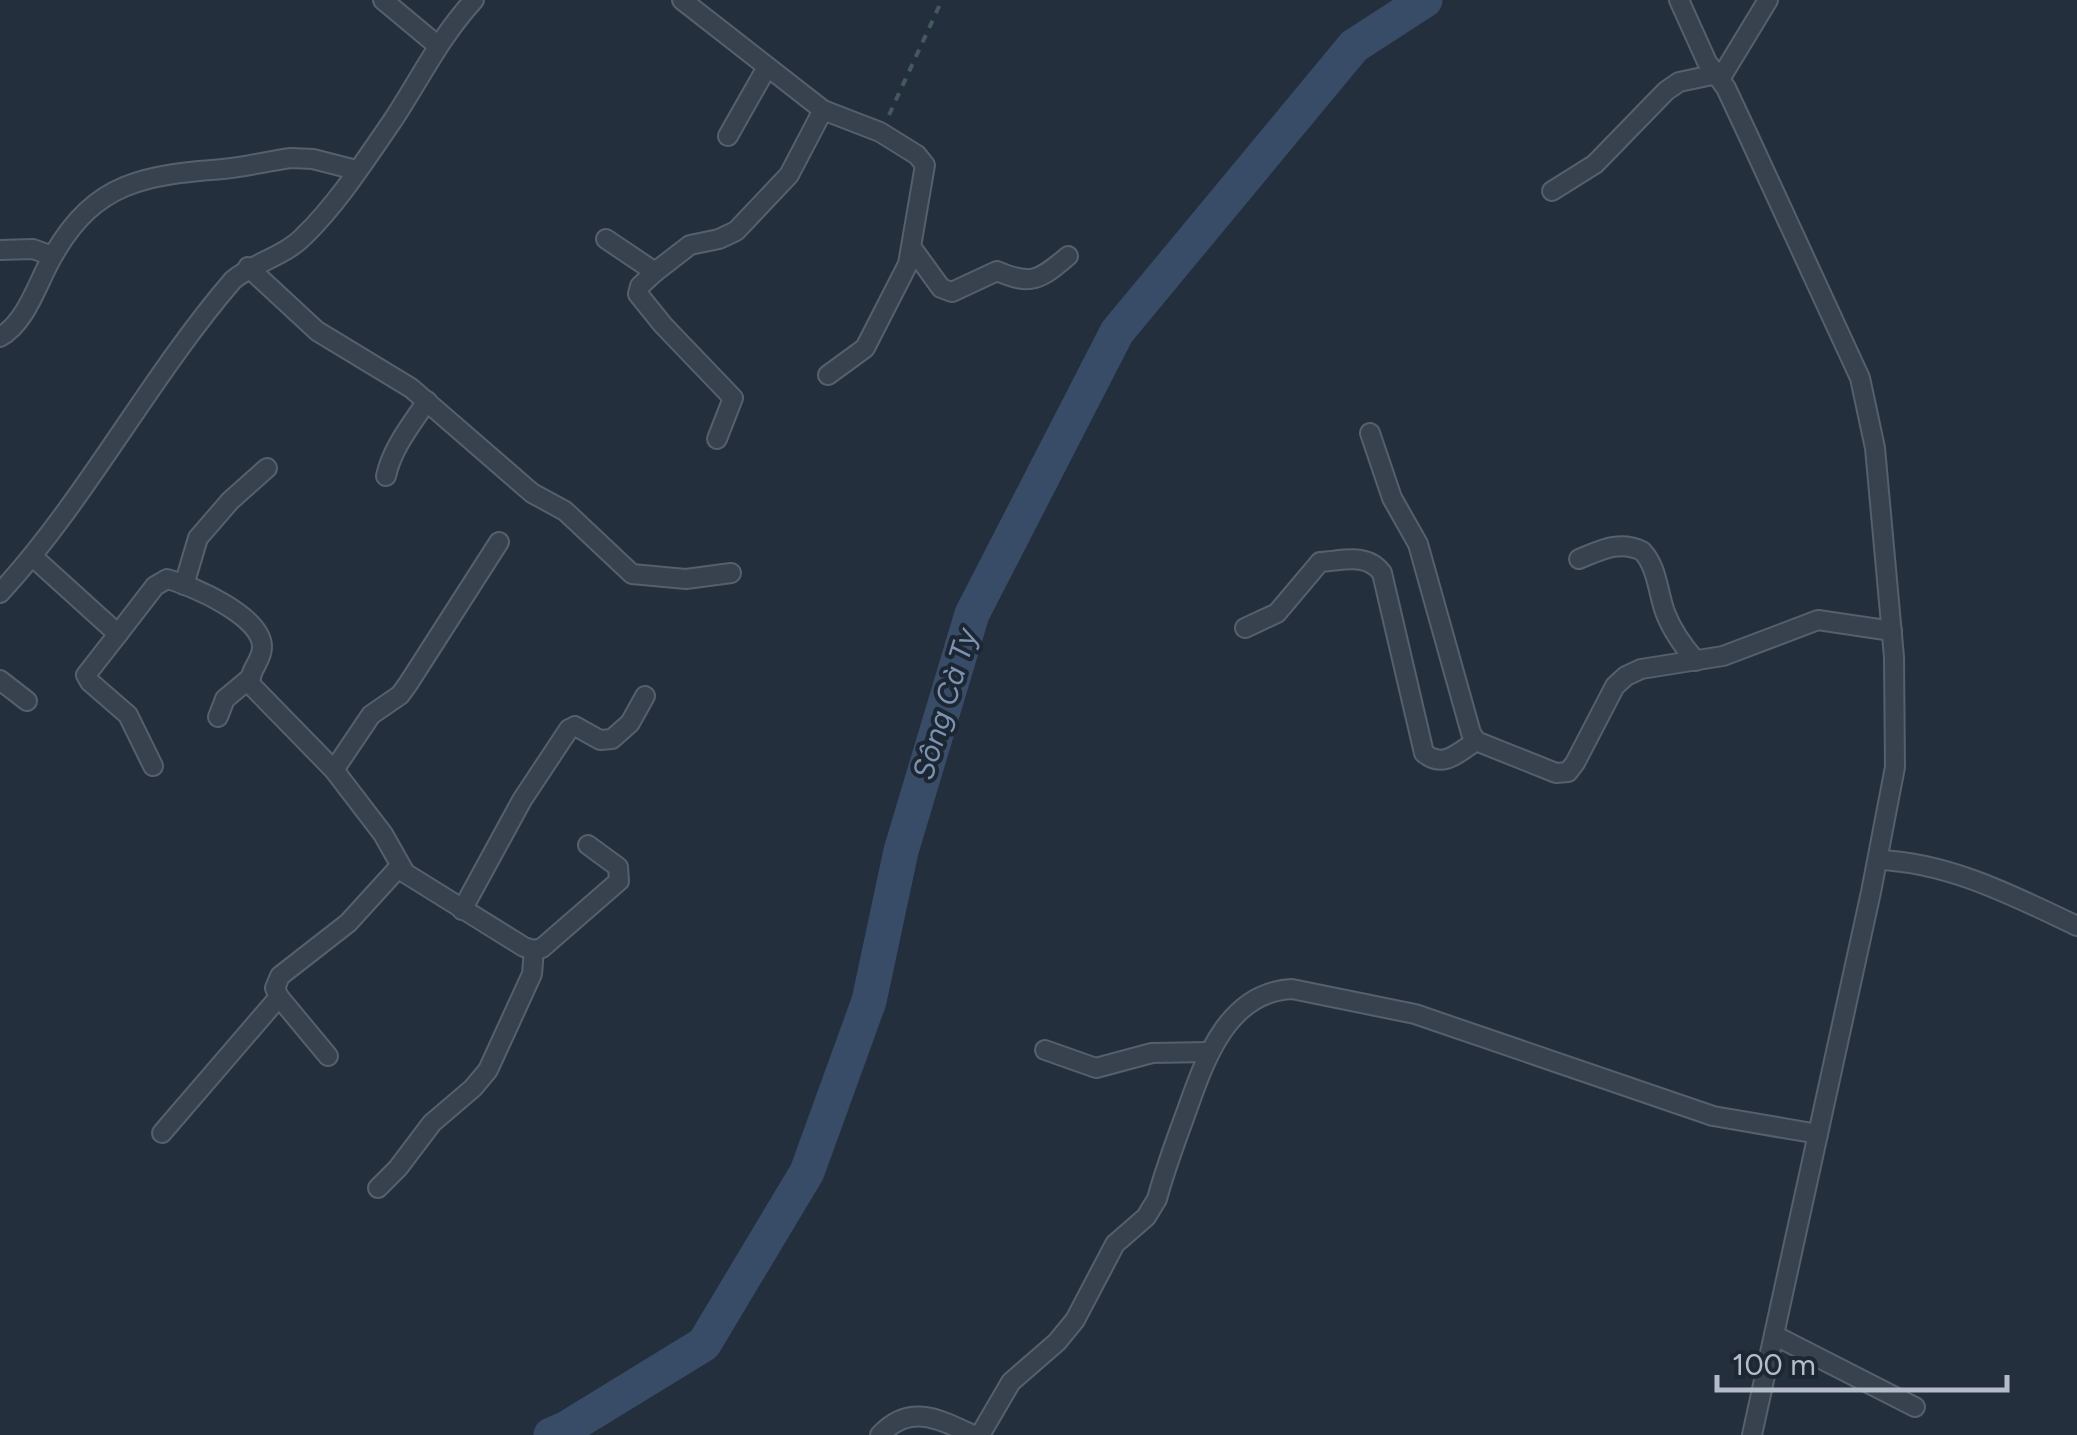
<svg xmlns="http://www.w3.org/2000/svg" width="2077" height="1435" font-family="Figtree,sans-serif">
	<rect width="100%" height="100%" fill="#242f3e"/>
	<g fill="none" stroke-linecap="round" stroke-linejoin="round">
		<path stroke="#394c67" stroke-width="35" d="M551,1435L567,1428L704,1344L807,1172L869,1001L901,851L972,614L1117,332L1354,46L1425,0"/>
		<g stroke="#565f6c" stroke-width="22">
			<g id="minor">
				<path d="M383,0L437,45"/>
				<path d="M682,0L823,110L880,132L917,155L925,165L908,264L865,348L828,375"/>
				<path d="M1679,0L1707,62L1726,88L1748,135L1860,378L1875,448L1894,657L1895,767L1871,892L1752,1435"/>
				<path d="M1720,79L1768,0"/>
				<path d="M728,136L766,69"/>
				<path d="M1552,191L1595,164L1666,91L1679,82L1717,74"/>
				<path d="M606,239L655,272L690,245L719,239L736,231L789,175L823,110"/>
				<path d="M912,248L941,288L952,292L997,271C1031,286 1040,280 1068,256"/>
				<path d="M0,250L33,249L52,256"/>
				<path d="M248,267L317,331L411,388L532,493L565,511L632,574L686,579L731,573"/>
				<path d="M655,272L640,286L638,294L663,325L733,398L717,439"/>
				<path d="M0,337C28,321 38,280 54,254C96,181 146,175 223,169C245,167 268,161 291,158L313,159L356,170"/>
				<path d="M1370,433L1392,498L1418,544L1471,733L1476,741L1556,773L1568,772L1575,763L1615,686L1626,676L1641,669L1723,656L1818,620L1892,631"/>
				<path d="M386,476C392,448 411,425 427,401"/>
				<path d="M33,557L118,634L155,586L167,579C193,586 262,616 262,647C262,662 248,670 251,685L334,770L383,834L405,873L524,947L534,950L542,948L619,881L618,867L588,845"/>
				<path d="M1579,559C1601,550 1620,540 1642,551C1657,566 1658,593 1665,612C1672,631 1683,646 1696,661"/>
				<path d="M184,585L198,538L230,501L267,468"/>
				<path d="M0,593C88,497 148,379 233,280C255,262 285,256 304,236C338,203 366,159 393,120C420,79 440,37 474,0"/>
				<path d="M1245,628L1277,613L1320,562C1342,561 1367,552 1382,573L1424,753C1443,769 1458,753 1476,741"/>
				<path d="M118,634L86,675L90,682L128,715L153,766"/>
				<path d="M0,680L27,701"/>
				<path d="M218,717L225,699L249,679"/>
				<path d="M334,770L371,715L400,695L408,684L499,542"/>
				<path d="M1878,860C1948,862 2014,896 2077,926"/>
				<path d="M462,910L522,800L569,729L575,726L600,740L612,739L630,723L645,696"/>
				<path d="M1045,1050L1096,1068L1152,1053L1208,1052"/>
				<path d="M328,1056L279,997L275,988L280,976L348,923L400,866"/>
				<path d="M162,1133L279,997"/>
				<path d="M378,1188L398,1168L432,1123L473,1088L488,1070L532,974L534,950"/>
				<path d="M1774,1335L1915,1407"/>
				<path d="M880,1435C910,1403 939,1419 973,1435"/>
				<path d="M980,1435L1011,1382L1057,1342L1075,1320L1115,1244L1146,1217L1157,1199C1165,1169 1176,1140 1187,1110C1205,1059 1228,992 1292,989L1415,1014L1713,1116L1818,1134"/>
			</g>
		</g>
		<path stroke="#44595c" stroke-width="4" stroke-dasharray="8 8" stroke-linecap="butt" d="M889,115L942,0"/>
		<use href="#minor" stroke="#38414e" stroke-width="18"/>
	</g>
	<g text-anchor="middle" stroke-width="8" stroke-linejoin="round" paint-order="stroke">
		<g font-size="30" font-style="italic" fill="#7c92b1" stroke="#1d2633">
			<text transform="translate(945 704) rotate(-73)" y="10">Sông Cà Ty</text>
		</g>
	</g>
	<path d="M1717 1375v15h290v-15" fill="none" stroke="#b4bcc9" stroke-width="5"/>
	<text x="1732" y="1375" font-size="30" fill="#b4bcc9" stroke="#1d2633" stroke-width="8" paint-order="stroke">100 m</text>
</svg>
